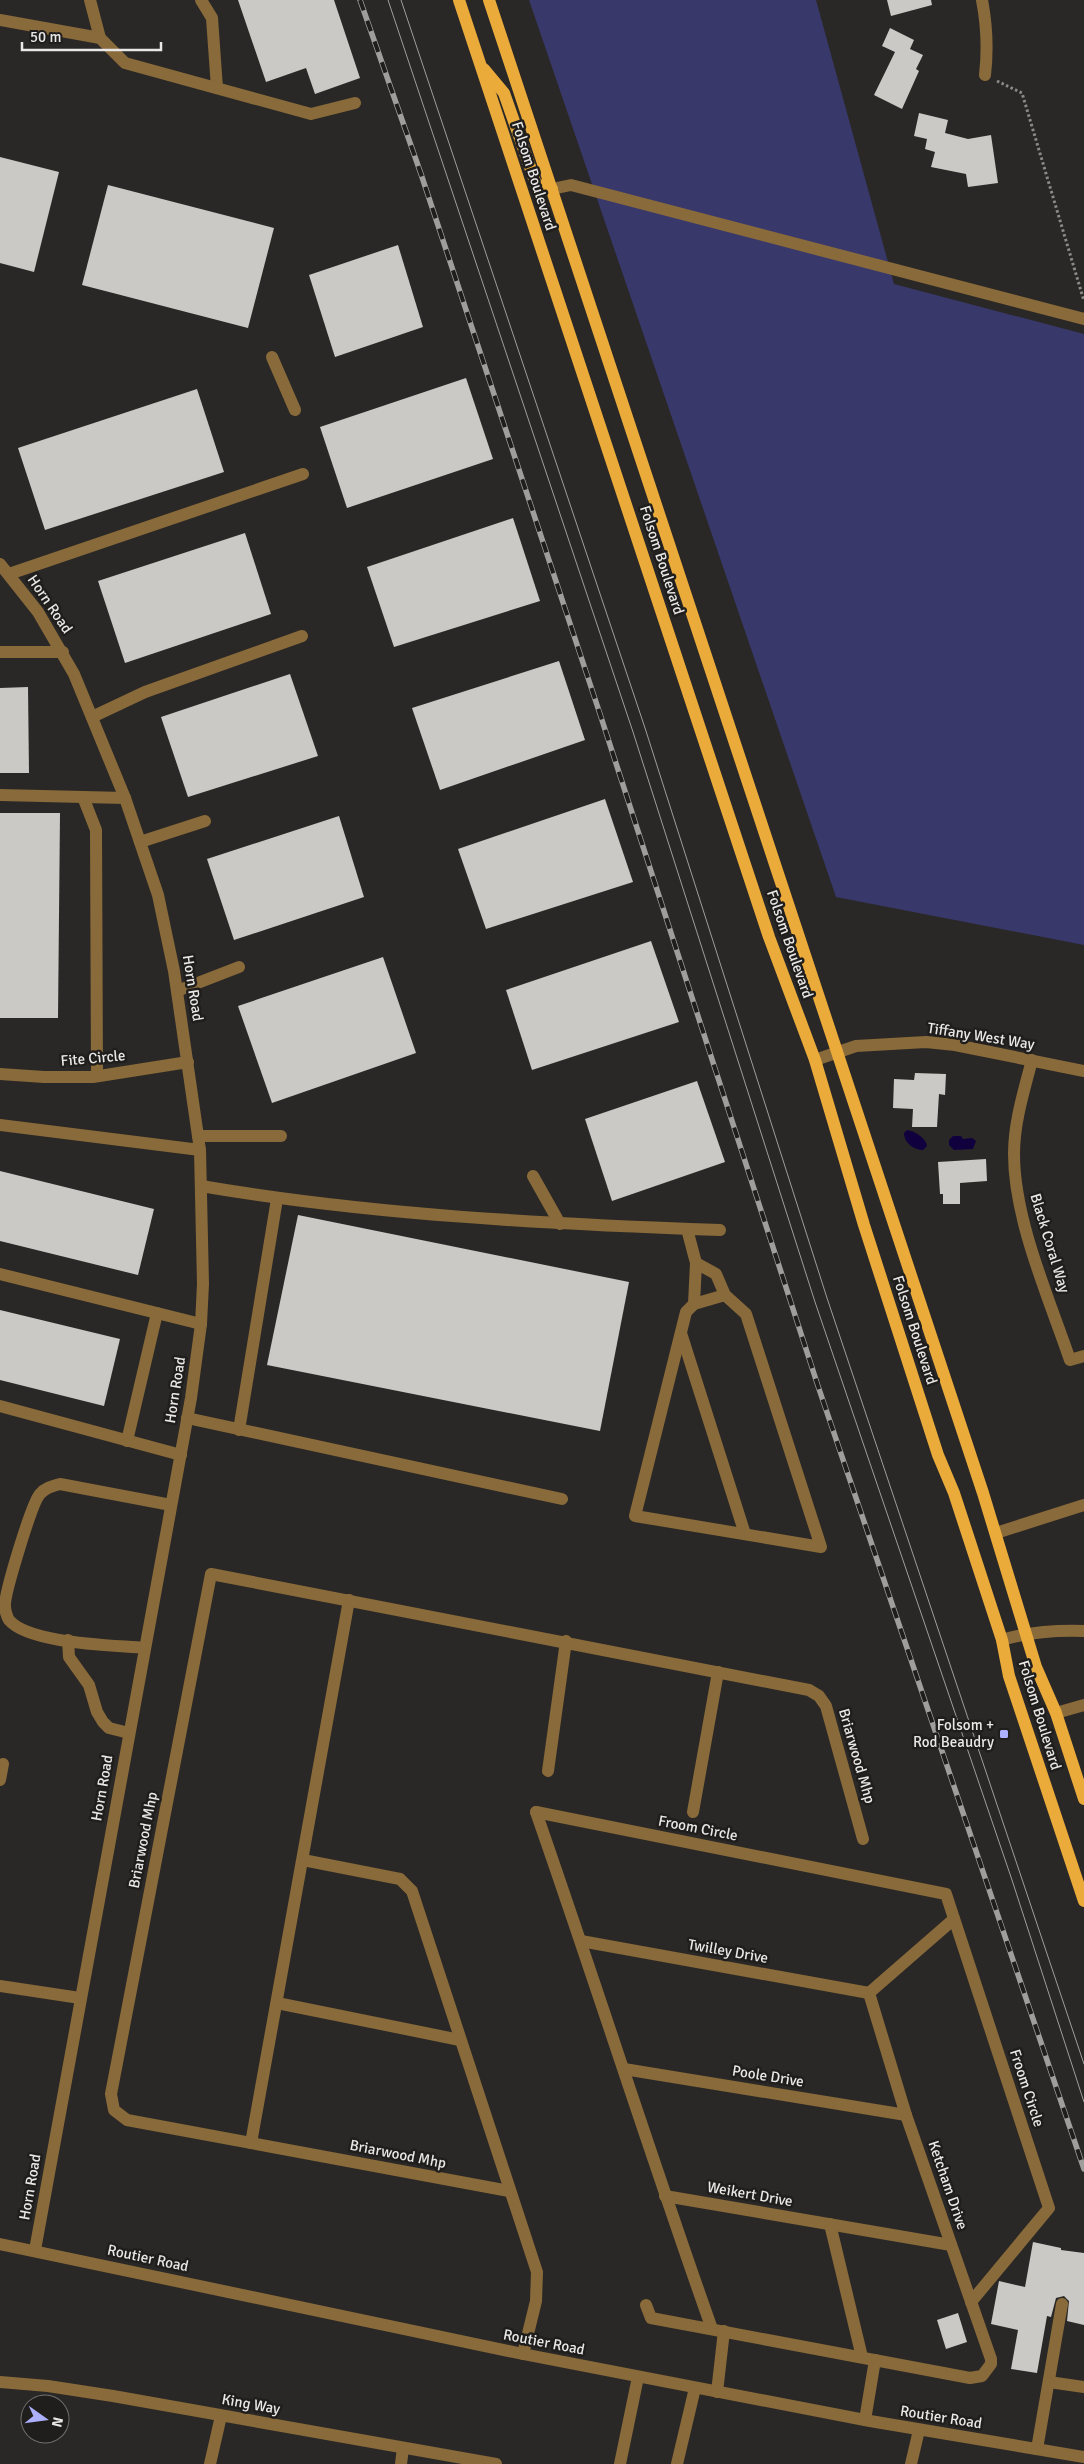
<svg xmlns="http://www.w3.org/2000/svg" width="1084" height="2464" font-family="Signika,sans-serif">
	<rect width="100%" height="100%" fill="#2a2826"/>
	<path fill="#38386b" d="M529,0H816L894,284L1084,334V945L836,897Z"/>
	<g fill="#10003e">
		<path d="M907,1130C915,1131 926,1138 927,1146L923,1150C914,1150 904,1143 904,1133Z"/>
		<path d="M953,1136H961L963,1139L972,1138L976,1141L973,1149L954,1150L949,1145V1140Z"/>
	</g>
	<g fill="#cbc9c6">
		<path d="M238,0H334L360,78L315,94L306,68L266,82Z"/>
		<path d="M887,0H931L932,5L891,16Z"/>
		<path d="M890,28L914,40L910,49L923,55L916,69L919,71L902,109L874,95L895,52L882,46Z"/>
		<path d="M919,113L948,120L945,133L968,139L991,135L998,183L968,187L966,174L931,167L935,152L925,149L927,139L914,136Z"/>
		<path d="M0,157L59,172L34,272L0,263Z"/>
		<path d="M108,185L274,228L248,328L82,285Z"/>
		<path d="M398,245L423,327L335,357L309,275Z"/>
		<path d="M466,378L493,459L347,508L320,427Z"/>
		<path d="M197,389L224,472L45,530L18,448Z"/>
		<path d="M513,518L540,601L394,647L367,567Z"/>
		<path d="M245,533L271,614L125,663L98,581Z"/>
		<path d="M559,661L585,740L440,790L412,708Z"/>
		<path d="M290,674L318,756L188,797L161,717Z"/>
		<path d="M28,687L29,773H0V688Z"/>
		<path d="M605,799L633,882L486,929L458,849Z"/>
		<path d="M0,813H60L58,1018H0Z"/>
		<path d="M339,816L364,897L234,940L207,859Z"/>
		<path d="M651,941L679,1022L532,1070L506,990Z"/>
		<path d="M383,957L416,1053L272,1103L238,1006Z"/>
		<path d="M915,1073L946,1074L945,1095L939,1094L937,1127H912L913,1109L893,1108L894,1079L914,1080Z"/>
		<path d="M697,1081L725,1162L612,1201L585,1119Z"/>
		<path d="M986,1159L987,1181L960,1183V1204H943V1194H940L938,1162Z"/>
		<path d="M0,1171L154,1209L138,1275L0,1241Z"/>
		<path d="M298,1215L629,1282L600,1431L267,1365Z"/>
		<path d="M0,1310L120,1339L104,1406L0,1380Z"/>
		<path d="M1033,2242L1061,2248V2250L1084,2253V2325L1067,2321L1069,2301L1064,2296L1056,2298L1051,2317L1047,2316L1037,2373L1011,2369L1018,2330L991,2324L999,2281L1025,2287Z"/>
		<path d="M958,2313L967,2342L946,2349L937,2320Z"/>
	</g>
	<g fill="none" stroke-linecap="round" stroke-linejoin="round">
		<path stroke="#8b8a88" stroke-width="3" stroke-dasharray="2.5 2.5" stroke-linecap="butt" d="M997,81L1022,93L1084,301"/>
		<g stroke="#896a3a" stroke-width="12">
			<path d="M90,0L100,38"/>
			<path d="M201,0L212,18L217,88"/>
			<path d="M982,0C987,26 988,49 985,75"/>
			<path d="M0,20L100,38L125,63L311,114L355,103"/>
			<path d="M552,189L571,185L1084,319"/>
			<path d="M272,357L295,410"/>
			<path d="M0,564L38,612L74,674L125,798L158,895L174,971L200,1150L203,1284L201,1324L191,1398L35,2250"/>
			<path d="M9,574L303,474"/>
			<path d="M0,652H63"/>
			<path d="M92,717L145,692L302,636"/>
			<path d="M0,795L125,798"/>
			<path d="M83,797L96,830L97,1076"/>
			<path d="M140,842L205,821"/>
			<path d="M177,991L239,967"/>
			<path d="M815,1060L856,1046L926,1042L955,1045L1084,1071"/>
			<path d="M1032,1060C1024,1091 1014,1122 1014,1154C1014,1220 1049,1298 1070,1360L1084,1356"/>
			<path d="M0,1074L44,1077H93L188,1062"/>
			<path d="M0,1125L200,1150"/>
			<path d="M198,1136H281"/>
			<path d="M533,1176L560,1224"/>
			<path d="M201,1186C372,1215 547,1224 720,1230"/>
			<path d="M687,1229L696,1263L694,1304L686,1312L635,1516L821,1547L746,1314L725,1295L716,1274L696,1263"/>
			<path d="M0,1274L201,1324"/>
			<path d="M694,1304L725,1295"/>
			<path d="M681,1333L745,1534"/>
			<path d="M0,1406L181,1455"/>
			<path d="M187,1418L562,1499"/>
			<path d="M239,1430L277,1199"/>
			<path d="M127,1441L157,1313"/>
			<path d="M996,1533L1084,1505"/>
			<path d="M68,1640L69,1657L89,1685L97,1712L103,1722L109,1728L129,1733"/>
			<path d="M1002,1640C1029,1632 1055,1630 1084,1631"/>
			<path d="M145,1648C114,1645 29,1644 9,1620C7,1617 5,1610 5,1606C4,1595 32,1502 40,1494C45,1488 52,1486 60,1484L171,1505"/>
			<path d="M1056,1713L1084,1705"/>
			<path d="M548,1771L566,1641"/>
			<path d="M0,1780L3,1764"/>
			<path d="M536,1812L946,1894L1049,2208L971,2302"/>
			<path d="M536,1812C596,1984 651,2157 712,2329"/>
			<path d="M693,1812L718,1672"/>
			<path d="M303,1860L400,1879L412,1891L537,2272L536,2301L523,2354"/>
			<path d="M581,1941L869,1993"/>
			<path d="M0,1986L80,1998"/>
			<path d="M277,2003L460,2040"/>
			<path d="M624,2069L906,2115"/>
			<path d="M251,2143L349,1600"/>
			<path d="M509,2191L127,2120L114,2110L111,2094L211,1574L809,1690L819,1696L826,1706L863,1839"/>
			<path d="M665,2196L951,2245"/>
			<path d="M830,2224L862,2357"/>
			<path d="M0,2244L523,2354L870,2421L1084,2457"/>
			<path d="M646,2305L651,2318L970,2378L982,2376L991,2364V2359L906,2115L869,1993L954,1919"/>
			<path d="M0,2382L48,2386L113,2396L496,2464"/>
			<path d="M1049,2382L1084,2387"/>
			<path d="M717,2392L724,2331"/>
			<path d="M865,2420L875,2360"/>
			<path d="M1037,2449L1062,2304"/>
			<path d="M210,2464L221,2416"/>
			<path d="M401,2464L403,2448"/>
			<path d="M620,2464L638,2377"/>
			<path d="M677,2464L695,2388"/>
			<path d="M911,2464L919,2430"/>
		</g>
		<g stroke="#eaab3b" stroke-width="12">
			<path d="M459,0L769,937L815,1060L864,1225L938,1455L954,1493L1002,1640L1009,1676L1084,1901"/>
			<path d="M489,0L983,1493L1036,1667L1056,1713L1084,1799"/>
			<path d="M484,69L504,93L536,184L552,189"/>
		</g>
		<g stroke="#9f9e9c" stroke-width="1">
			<path d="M388,0L633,732L815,1302L1012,1880L1084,2102"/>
			<path d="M401,0L645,728L827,1298L1084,2064"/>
		</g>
		<g stroke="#9f9e9c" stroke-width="5.5">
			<path id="rail" d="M360,0L421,174L600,714L818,1386L1084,2169"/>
		</g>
		<use href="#rail" stroke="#201e1c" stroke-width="4" stroke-dasharray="11" stroke-linecap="butt"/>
	</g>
	<rect fill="#acaffb" stroke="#201e1c" stroke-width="2" x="999" y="1729" width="10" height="10" rx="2.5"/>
	<g text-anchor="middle" stroke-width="5" stroke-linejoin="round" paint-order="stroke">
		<g font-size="15" fill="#e9e8e6" stroke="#201e1c">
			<text transform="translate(534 176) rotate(72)" y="5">Folsom Boulevard</text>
			<text transform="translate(662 560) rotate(72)" y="5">Folsom Boulevard</text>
			<text transform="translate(50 604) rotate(56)" y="5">Horn Road</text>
			<text transform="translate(790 944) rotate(71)" y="5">Folsom Boulevard</text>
			<text transform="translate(193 988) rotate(81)" y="5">Horn Road</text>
			<text transform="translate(981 1036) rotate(9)" y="5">Tiffany West Way</text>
			<text transform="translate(93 1058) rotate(-5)" y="5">Fite Circle</text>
			<text transform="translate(1050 1243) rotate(73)" y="5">Black Coral Way</text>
			<text transform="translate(915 1330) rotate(72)" y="5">Folsom Boulevard</text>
			<text transform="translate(175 1390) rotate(-81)" y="5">Horn Road</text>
			<text transform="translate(1040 1715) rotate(73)" y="5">Folsom Boulevard</text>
			<text transform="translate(857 1756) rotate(74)" y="5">Briarwood Mhp</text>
			<text transform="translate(102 1788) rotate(-80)" y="5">Horn Road</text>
			<text transform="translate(698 1828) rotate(11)" y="5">Froom Circle</text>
			<text transform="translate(143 1840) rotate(-79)" y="5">Briarwood Mhp</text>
			<text transform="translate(728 1951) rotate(10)" y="5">Twilley Drive</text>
			<text transform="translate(768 2076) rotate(9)" y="5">Poole Drive</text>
			<text transform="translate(1027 2088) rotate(72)" y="5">Froom Circle</text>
			<text transform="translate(398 2154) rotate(11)" y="5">Briarwood Mhp</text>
			<text transform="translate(948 2185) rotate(71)" y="5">Ketcham Drive</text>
			<text transform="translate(30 2187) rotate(-80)" y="5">Horn Road</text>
			<text transform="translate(750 2194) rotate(10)" y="5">Weikert Drive</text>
			<text transform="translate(148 2258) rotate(12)" y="5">Routier Road</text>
			<text transform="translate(544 2342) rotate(11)" y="5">Routier Road</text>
			<text transform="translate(251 2404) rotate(10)" y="5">King Way</text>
			<text transform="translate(941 2417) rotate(9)" y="5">Routier Road</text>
		</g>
		<g font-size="15" fill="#e9e8e6" stroke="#201e1c" text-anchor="end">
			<text x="994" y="1730">Folsom +<tspan x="994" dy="17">Rod Beaudry</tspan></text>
		</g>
	</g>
	<g transform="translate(45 2419) rotate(104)"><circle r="24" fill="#201e1c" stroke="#706f6d"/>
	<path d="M0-4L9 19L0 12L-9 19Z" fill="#acaffb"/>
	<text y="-8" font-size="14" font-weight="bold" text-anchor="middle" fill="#e9e8e6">N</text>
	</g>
	<path d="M22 42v8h139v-8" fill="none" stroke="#e9e8e6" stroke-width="2.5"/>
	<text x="30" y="42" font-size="15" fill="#e9e8e6" stroke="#201e1c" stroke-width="4" paint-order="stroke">50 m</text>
</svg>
